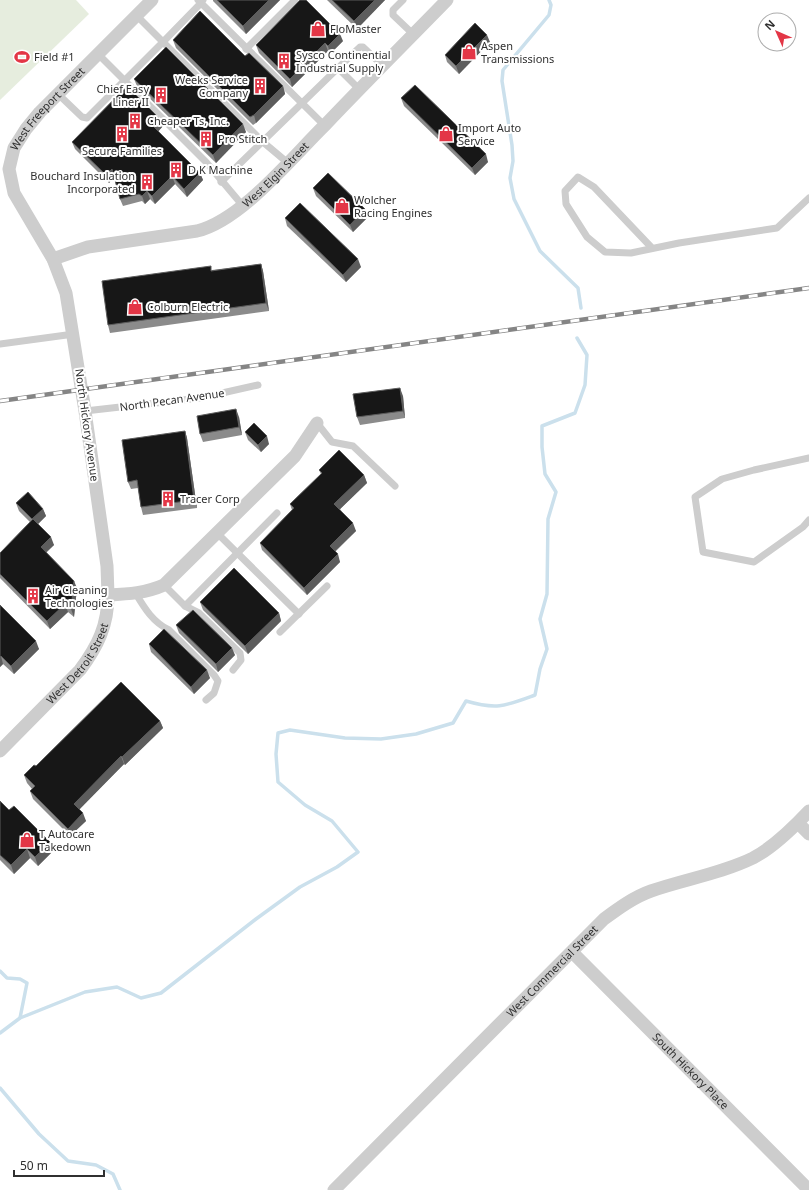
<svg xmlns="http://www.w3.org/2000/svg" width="809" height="1190" font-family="'Noto Sans',sans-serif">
	<rect width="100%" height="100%" fill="#fff"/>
	<path fill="#e6edde" d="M0,0H76L89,14L0,100Z"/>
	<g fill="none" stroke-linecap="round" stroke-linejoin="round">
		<g stroke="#cbe0ec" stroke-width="3.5">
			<path d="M549,0L551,5L549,15L503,70L502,81L512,145L513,161L510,178L514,199L540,251L578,288L581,308"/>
			<path d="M0,971L7,978L20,979L27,983L20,1018"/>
			<path d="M0,1033L20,1018L85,992L117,987L141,998L161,993L256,919L300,887L337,867L358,852L332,821L305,805L278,782L276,754L278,733L290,730L345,738L381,739L416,734L453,723L466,701C497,710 505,706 535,695L540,669L547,649L540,619L547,594L548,519L556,492L545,474L542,447V426L575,413L585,385L587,355L577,338"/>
			<path d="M0,1088L39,1134L68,1161L96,1165L113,1174L120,1190"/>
		</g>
		<g stroke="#cdcdcd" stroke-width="7">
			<path d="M198,0L201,3L163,42L263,142L288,163"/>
			<path d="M203,0L201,3L324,125"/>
			<path d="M403,0L393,10V15L413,34"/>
			<path d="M246,49L295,0"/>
			<path d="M98,54L206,162L243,206"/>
			<path d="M359,89L338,68L360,47H363L383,66"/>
			<path d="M58,94L82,117L87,118L163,42L137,16"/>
			<path d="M221,182L338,68"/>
			<path d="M652,248L594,187L578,177L565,191L566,204L587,237L605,252L631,253L679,243L777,228L809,198"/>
			<path d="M0,344L74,334"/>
			<path d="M85,411L200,398L258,385"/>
			<path d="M317,423L332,442L353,446L395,486"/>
			<path d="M809,458L754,470L722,479L695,497L703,552L754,562L803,527L809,520"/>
			<path d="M217,533L299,614"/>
			<path d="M164,585L185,606L199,613L240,653L241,660L233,670"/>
			<path d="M136,594C145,609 153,622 169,630L214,675L218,681L214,693L206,700"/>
			<path d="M185,606L277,513"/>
			<path d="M280,632L327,586"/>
		</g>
		<g stroke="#cdcdcd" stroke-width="13">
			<path id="s1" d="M53,259L88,247L197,231C242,220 292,157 326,124C366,82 407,41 447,0"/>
			<path id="s2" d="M108,595L107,566L85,411L66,293L53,259L14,193L9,169L14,148L26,129L40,112L152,0"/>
			<path id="s3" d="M0,751L80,670C98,646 108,625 108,595C129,594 146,593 164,585L295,456L317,423"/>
			<path d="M798,823L809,834"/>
			<path id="s4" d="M572,952L809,1190"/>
			<path id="s5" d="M334,1190L604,919C619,908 634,897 651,891C685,879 720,874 753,858C774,847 793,828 809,811"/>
		</g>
		<g stroke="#858585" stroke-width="4.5">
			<path id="rail" d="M0,401L809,288"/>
		</g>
		<use href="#rail" stroke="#fff" stroke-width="3" stroke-dasharray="9" stroke-linecap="butt"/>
	</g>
	<g fill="#8b8b8b">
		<path d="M213,0H280L246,34L213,1Z"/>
		<path d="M327,0H385L357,29Z"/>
		<path d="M173,40L245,56L283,86L285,94L256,123L253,125L176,48Z"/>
		<path d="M343,41L330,54L328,51L292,87L259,53L256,45Z"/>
		<path d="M490,42L459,74L447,62L445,55Z"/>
		<path d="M134,79L246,132L216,163L137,86Z"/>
		<path d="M401,98L488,162L475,175L404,106Z"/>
		<path d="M163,126L158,131L200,173L203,180L187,197L175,184L155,204L150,199L145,204L142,201L123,206L120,199L115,177L109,183L75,149L72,142Z"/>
		<path d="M313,188L368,217L353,232L316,196Z"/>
		<path d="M285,218L361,267L346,282L287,226Z"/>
		<path d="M261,264L263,271L269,311L110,333L108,325L212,270Z"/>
		<path d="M403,396L405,418L360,425L357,417Z"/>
		<path d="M239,417L242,435L203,442L200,434Z"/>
		<path d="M185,431L187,438L197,508L143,515L141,507L138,488L131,489L128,482Z"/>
		<path d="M245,432L269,444L261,452L248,440Z"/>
		<path d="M319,470L364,475L367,483L340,509L356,531L335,552L340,562L307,595L262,550L260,543L292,510L290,504L321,474Z"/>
		<path d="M16,503L43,509L46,516L38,524L54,545L46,553L77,588L74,617L68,612L50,629L0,578V553L30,522L19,511Z"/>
		<path d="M200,602L279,613L281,621L248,654L203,610Z"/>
		<path d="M0,605L39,649L14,674L3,664L0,667Z"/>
		<path d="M176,625L235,655L218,672L179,633Z"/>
		<path d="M149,644L210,678L194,694L151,652Z"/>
		<path d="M160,721L163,728L125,765L124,764L79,809L86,821L70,836L33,799L30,791L32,789L27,783L24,775L36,766Z"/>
		<path d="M0,801L9,810L50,842L53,851L38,866L30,858L14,874L0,860Z"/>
	</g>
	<g fill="#5d5d5d">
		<path d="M269,0H280L246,34L243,26Z"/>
		<path d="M375,0H385L357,29L354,21Z"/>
		<path d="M340,34L343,41L330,54L328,46Z"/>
		<path d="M487,35L490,42L459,74L456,66Z"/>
		<path d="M325,43L328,51L292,87L290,79Z"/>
		<path d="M283,86L285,94L256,123L254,115Z"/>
		<path d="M160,119L163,126L156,134L153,126Z"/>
		<path d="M243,124L246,132L216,163L213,155Z"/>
		<path d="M486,154L488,162L475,175L472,168Z"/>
		<path d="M112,169L115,176L109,183L106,175Z"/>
		<path d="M200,173L203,180L187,197L184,189Z"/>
		<path d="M172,176L175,184L155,204L152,196Z"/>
		<path d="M147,191L150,199L145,204L142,196Z"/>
		<path d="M365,209L368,217L353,232L350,225Z"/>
		<path d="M358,259L361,267L346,282L343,275Z"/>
		<path d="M261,264L263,271L269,311L266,303Z"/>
		<path d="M400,388L403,396L405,418L403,411Z"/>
		<path d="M236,409L239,417L242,435L239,427Z"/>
		<path d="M185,431L187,438L197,508L194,500Z"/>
		<path d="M267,436L269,444L261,452L258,445Z"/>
		<path d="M364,475L367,483L337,512L334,504Z"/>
		<path d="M43,509L46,516L35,527L32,519Z"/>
		<path d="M353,523L356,531L332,554L330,546Z"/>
		<path d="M51,537L54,545L43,555L41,547Z"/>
		<path d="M338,554L340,562L307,595L304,588Z"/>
		<path d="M74,581L77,588L74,617L71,609Z"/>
		<path d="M65,604L68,612L50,629L47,621Z"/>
		<path d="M279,613L281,621L248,654L245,646Z"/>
		<path d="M36,641L39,649L14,674L11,666Z"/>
		<path d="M232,648L235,655L218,672L216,664Z"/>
		<path d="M1,656L3,664L0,667V657Z"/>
		<path d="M207,670L210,678L194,694L191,687Z"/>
		<path d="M160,721L163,728L125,765L122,757Z"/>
		<path d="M121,756L124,764L77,812L74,804Z"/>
		<path d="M83,813L86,821L70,836L68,829Z"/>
		<path d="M50,842L53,851L38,866L35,857Z"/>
		<path d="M27,849L30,858L14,874L11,865Z"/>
	</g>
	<g fill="#171717" stroke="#5d5d5d">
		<path d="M217,0H269L243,26Z"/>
		<path d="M300,0H306L340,34L328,46L325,43L290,79L256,45Z"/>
		<path d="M332,0H375L354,21Z"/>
		<path d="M200,11L245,56L249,53L283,86L254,115L250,117L173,40Z"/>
		<path d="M475,23L487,35L456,66L445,55Z"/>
		<path d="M166,47L243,124L213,155L134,79Z"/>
		<path d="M415,85L486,154L472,168L401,98Z"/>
		<path d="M127,86L160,119L153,126L200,173L184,189L172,176L152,196L147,191L142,196L139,194L120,199L112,169L106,175L72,142Z"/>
		<path d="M328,173L365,209L350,225L313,188Z"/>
		<path d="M300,203L358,259L343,275L285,218Z"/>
		<path d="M261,264L266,303L108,325L102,281L211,266V271Z"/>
		<path d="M400,388L403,411L357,417L353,394Z"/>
		<path d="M236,409L239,427L200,434L197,416Z"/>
		<path d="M254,423L267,436L258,445L245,432Z"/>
		<path d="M185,431L194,500L141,507L137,480L128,482L122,440Z"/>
		<path d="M339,450L364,475L334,504L353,523L330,546L338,554L304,588L260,543L294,508L290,504L322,473L319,470Z"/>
		<path d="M28,492L43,509L32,519L16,503Z"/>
		<path d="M33,519L51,537L41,547L74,581L71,609L65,604L47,621L0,574V553Z"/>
		<path d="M234,568L279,613L245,646L200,602Z"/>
		<path d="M0,605L36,641L11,666L1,656L0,657Z"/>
		<path d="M193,610L232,648L216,664L176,625Z"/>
		<path d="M164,629L207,670L191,687L149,644Z"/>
		<path d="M121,682L160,721L122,757L121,756L74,804L83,813L68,829L30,791L35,786L24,775L34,765L36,766Z"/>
		<path d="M0,801L9,810L14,806L50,842L35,857L27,849L11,865L0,855Z"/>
	</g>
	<defs>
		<g id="shop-bare" transform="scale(1.2)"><path d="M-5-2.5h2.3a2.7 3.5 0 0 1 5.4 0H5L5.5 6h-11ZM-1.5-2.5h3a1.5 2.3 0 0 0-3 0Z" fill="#e33646" stroke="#fff" stroke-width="2.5" paint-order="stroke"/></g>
		<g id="stadium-bare" transform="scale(1.2)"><path d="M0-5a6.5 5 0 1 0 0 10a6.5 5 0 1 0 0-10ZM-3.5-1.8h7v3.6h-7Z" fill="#e33646" stroke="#fff" stroke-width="2.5" paint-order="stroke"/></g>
		<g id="building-bare" transform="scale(1.2)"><path d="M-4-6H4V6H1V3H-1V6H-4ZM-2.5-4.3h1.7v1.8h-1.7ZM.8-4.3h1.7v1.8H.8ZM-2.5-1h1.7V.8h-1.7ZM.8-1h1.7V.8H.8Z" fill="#e33646" stroke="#fff" stroke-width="2.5" paint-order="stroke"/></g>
	</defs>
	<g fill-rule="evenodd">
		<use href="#shop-bare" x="318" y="29"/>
		<use href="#shop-bare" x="469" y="52"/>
		<use href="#stadium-bare" x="22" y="57"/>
		<use href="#building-bare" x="284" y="61"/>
		<use href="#building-bare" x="260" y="86"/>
		<use href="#building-bare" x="161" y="95"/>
		<use href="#building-bare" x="135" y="121"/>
		<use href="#building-bare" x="122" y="134"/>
		<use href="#shop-bare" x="446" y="134"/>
		<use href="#building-bare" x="206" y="139"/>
		<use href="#building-bare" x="176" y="170"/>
		<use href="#building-bare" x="147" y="182"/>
		<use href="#shop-bare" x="342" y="206"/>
		<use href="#shop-bare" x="135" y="307"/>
		<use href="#building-bare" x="168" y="499"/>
		<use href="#building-bare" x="33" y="596"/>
		<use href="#shop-bare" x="27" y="840"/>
	</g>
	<g text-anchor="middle" stroke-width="4" stroke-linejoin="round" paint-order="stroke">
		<g font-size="11" fill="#303030" stroke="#fff" text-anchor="start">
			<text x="330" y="33">FloMaster</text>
			<text x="481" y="50">Aspen<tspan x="481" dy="13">Transmissions</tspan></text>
			<text x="296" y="59">Sysco Continential<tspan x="296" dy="13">Industrial Supply</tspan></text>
			<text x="34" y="61">Field #1</text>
			<text x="248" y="84" text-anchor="end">Weeks Service<tspan x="248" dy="13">Company</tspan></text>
			<text x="149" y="93" text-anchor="end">Chief Easy<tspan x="149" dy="13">Liner II</tspan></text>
			<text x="147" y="125">Cheaper Ts, Inc.</text>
			<text x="458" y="132">Import Auto<tspan x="458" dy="13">Service</tspan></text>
			<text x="218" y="143">Pro Stitch</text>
			<text x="122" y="155" text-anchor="middle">Secure Families</text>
			<text x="188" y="174">D K Machine</text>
			<text x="135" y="180" text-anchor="end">Bouchard Insulation<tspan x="135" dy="13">Incorporated</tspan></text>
			<text x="354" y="204">Wolcher<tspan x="354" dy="13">Racing Engines</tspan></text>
			<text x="147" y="311">Colburn Electric</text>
			<text x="180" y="503">Tracer Corp</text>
			<text x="45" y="594">Air Cleaning<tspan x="45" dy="13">Technologies</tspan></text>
			<text x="39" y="838">T Autocare<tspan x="39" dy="13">Takedown</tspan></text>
		</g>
		<g font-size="11" fill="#303030" stroke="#fff">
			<text dy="4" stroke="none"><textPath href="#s2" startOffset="516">West Freeport Street</textPath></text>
			<text dy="4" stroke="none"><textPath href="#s1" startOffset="245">West Elgin Street</textPath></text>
			<text transform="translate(172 400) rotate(-8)" y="4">North Pecan Avenue</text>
			<text transform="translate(87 425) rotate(82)" y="4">North Hickory Avenue</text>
			<text dy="4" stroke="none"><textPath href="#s3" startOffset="118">West Detroit Street</textPath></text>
			<text dy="4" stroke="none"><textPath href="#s5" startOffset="309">West Commercial Street</textPath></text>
			<text dy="4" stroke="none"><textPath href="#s4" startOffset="168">South Hickory Place</textPath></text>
		</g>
	</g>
	<g transform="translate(777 32) rotate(315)"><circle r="19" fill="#ffffff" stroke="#acacac"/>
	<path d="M0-3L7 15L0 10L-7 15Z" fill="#e33646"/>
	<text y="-6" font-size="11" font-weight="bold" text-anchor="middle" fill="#303030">N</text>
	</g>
	<path d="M14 1170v6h90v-6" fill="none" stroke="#303030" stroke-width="2"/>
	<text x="20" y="1170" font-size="12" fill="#303030" stroke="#ffffff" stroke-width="3" paint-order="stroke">50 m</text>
</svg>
